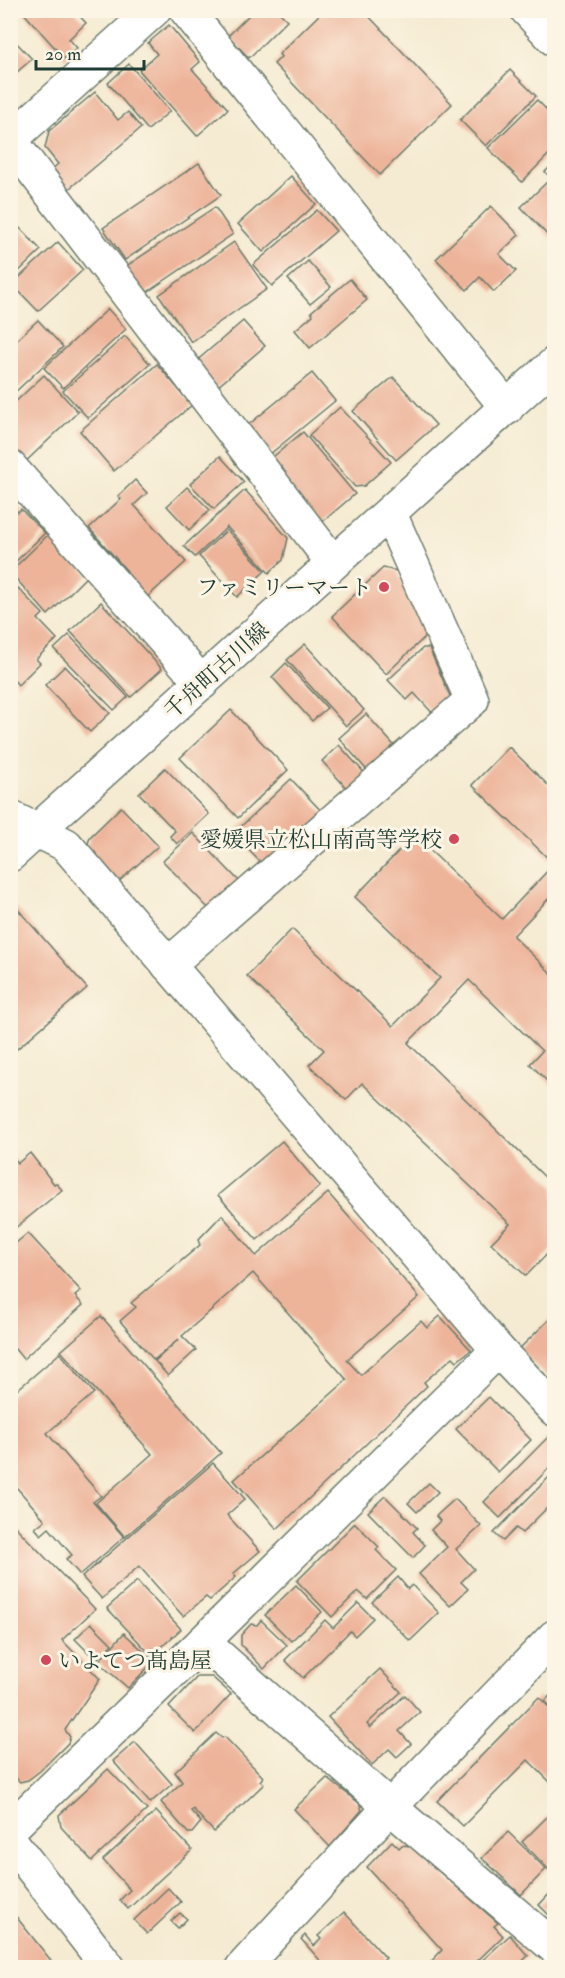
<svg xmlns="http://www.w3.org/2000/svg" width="565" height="1978" font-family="'IM FELL Double Pica','Noto Serif JP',serif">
	<rect width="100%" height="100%" fill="#fcf5e5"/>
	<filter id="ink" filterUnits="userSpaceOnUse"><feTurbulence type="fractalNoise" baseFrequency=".0167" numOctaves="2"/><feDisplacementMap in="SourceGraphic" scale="12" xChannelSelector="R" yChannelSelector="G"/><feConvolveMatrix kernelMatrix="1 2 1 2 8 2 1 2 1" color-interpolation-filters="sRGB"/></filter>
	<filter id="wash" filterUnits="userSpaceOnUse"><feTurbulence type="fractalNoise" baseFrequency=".008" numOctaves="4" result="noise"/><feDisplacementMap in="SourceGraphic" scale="24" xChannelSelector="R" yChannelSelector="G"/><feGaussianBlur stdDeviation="1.35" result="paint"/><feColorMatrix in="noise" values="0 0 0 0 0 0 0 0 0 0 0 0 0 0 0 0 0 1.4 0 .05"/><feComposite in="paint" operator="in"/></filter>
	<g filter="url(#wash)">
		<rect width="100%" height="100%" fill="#f5ebd2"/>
		<g id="blocks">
			<g fill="#edb49a">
				<path d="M21,10H74L86,23L69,39L77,48L65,59Z"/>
				<path d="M254,10H277L287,20L249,58L228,36Z"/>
				<path d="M324,10H363L452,104L380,175L274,64L281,57L279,54Z"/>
				<path d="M169,25L200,62L192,69L228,109L197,136L139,70L157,54L148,43Z"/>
				<path d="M10,36L32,59L10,78Z"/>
				<path d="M129,64L170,111L148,130L108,83Z"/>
				<path d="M510,70L536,96L486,146L460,120Z"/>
				<path d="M95,92L118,120L128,112L141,128L64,193L48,173L58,164L45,148L49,131Z"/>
				<path d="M537,100L554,117V149L522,182L488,148Z"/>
				<path d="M199,163L221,195L125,260L103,228Z"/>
				<path d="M554,163V181L545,172Z"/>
				<path d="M291,176L316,204L263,252L238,224Z"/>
				<path d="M547,182L554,190V242L521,207Z"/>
				<path d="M491,206L519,235L499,254L516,271L494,292L480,277L467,290L436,259Z"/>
				<path d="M215,207L233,234L143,295L125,267Z"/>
				<path d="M317,210L336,231L272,286L253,265Z"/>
				<path d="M12,220L41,250L14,276L10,272V222Z"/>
				<path d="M58,242L83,270L38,311L12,284Z"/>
				<path d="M234,242L267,289L191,342L159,295Z"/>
				<path d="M308,261L331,287L310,304L288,279Z"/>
				<path d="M350,279L367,300L310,348L295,330L313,315L311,312Z"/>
				<path d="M108,309L126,329L63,388L44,368Z"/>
				<path d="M38,320L63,347L10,397V346Z"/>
				<path d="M243,321L265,346L216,388L194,363Z"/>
				<path d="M125,336L150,364L88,418L63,391Z"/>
				<path d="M157,364L192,405L114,471L80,431Z"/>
				<path d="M312,373L335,401L270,454L247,426Z"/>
				<path d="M44,375L78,412L20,467L10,456V407Z"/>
				<path d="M393,377L436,425L396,460L353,411Z"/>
				<path d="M340,407L391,462L364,486L355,487L309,435Z"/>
				<path d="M303,432L355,494L320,524L268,461Z"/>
				<path d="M220,456L244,482L214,509L190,484Z"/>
				<path d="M135,480L147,493L134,505L186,562L144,600L122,576L127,571L89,528L121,499L118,496Z"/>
				<path d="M187,487L210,510L189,530L167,506Z"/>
				<path d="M245,490L288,538L283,560L269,573L227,527L195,557L184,546Z"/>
				<path d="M10,506L18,512L21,509L45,533L10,567Z"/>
				<path d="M227,530L265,571L237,597L199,556Z"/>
				<path d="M48,535L88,575L48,615L10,572Z"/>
				<path d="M383,568L397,571L427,635L386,674L332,616Z"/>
				<path d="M10,580L43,614L38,619L57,639L36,659L40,663L18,685L13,679L10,681Z"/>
				<path d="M101,602L162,669L131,697L70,631Z"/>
				<path d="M69,635L128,697L114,710L54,649Z"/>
				<path d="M305,644L364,710L346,726L287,660Z"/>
				<path d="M423,648H429L453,703L437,718L414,693L407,700L388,680Z"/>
				<path d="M286,663L327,708L312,721L272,677Z"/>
				<path d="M65,666L110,713L90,732L45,685Z"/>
				<path d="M231,710L288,770L238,818L180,758Z"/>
				<path d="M366,714L399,751L371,775L339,738Z"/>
				<path d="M339,745L369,778L352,794L322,761Z"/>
				<path d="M509,747L554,791V893L513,936L554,976V1088L530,1064L542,1051L469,980L408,1043L554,1186V1247L526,1276L491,1243L510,1224L362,1083L346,1100L309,1065L324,1050L247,976L292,929L393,1026L440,978L355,897L414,835L502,919L554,864L472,785Z"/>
				<path d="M165,768L209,814L177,844L170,836L175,831L139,793Z"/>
				<path d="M291,779L325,815L268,870L233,834Z"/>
				<path d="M121,807L158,846L113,887L84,857L90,837Z"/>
				<path d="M193,833L240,882L210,910L163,861Z"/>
				<path d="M15,906L87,988L10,1055V910Z"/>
				<path d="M282,1141L320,1186L257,1240L218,1195Z"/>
				<path d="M30,1153L54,1184L56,1183L62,1190L14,1229L10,1225V1159L13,1157L18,1163Z"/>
				<path d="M328,1193L419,1297L347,1360L361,1375L421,1321L427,1328L440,1316L471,1350L457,1361L453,1357L424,1382L427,1386L277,1529L234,1480L347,1380L253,1273L182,1336L196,1350L168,1376L155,1361L179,1339L154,1360L120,1321L136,1307L131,1303L200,1245L198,1240L222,1215L256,1256Z"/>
				<path d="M28,1233L81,1291L75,1296L83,1305L23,1359L15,1349L10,1354V1248Z"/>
				<path d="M554,1315V1378L551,1381L519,1349Z"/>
				<path d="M101,1316L221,1453L125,1537L96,1503L152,1454L61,1351Z"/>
				<path d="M60,1353L94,1393L47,1433L101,1496L93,1502L124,1537L80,1575L66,1559L72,1555L49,1528L41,1535L35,1528L45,1520L10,1480V1396Z"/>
				<path d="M489,1397L531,1440L498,1472L456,1429Z"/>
				<path d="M549,1436L554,1442V1463L500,1518L484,1502Z"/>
				<path d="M213,1463L245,1499L227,1515L260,1551L233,1574L236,1577L210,1600L206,1597L183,1616L139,1566L102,1599L82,1577Z"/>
				<path d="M554,1472V1501L522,1533L516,1528L503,1541L494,1533Z"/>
				<path d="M429,1483L438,1492L417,1512L408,1503Z"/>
				<path d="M385,1496L417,1528L413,1532L425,1545L413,1558L368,1512Z"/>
				<path d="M455,1499L481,1526L456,1549L474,1569L461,1582L468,1589L450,1606L419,1574L447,1547L431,1530L440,1521L436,1516Z"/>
				<path d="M10,1521L95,1609L62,1640L100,1679L65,1730L70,1737L68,1743L40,1771L28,1780L20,1782L10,1772Z"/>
				<path d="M355,1523L379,1547L376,1550L396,1570L367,1599L358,1591L332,1617L297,1581Z"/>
				<path d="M398,1577L408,1589L412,1585L439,1613L410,1641L372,1602Z"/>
				<path d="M137,1581L181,1629L152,1656L107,1608Z"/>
				<path d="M296,1585L322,1612L291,1641L265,1615Z"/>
				<path d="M358,1603L373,1618L355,1636L350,1631L303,1678L285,1660L325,1620L333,1628Z"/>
				<path d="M261,1620L287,1645L264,1669L241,1645V1635L251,1624L257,1625Z"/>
				<path d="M91,1623L112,1644L96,1660L75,1639Z"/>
				<path d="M124,1633L154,1661L128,1688L98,1662Z"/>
				<path d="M380,1669L401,1692L367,1724L370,1728L405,1695L420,1712L399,1731L411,1744L397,1757L389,1749L372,1765L328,1717Z"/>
				<path d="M197,1677H212L231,1694L195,1733L169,1707Z"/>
				<path d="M554,1691V1711L545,1701Z"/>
				<path d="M539,1697L554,1712V1786L528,1760L463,1826L437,1801Z"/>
				<path d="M216,1733L222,1738L225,1737L263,1777L260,1781L264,1784L214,1832L193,1809L191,1811L201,1822L192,1833H188L161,1802L182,1782L175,1772Z"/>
				<path d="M135,1742L172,1784L150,1803L113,1761Z"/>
				<path d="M108,1769L147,1810L92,1861L61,1827L59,1815Z"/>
				<path d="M327,1778L359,1803L362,1810L330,1847L294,1809Z"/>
				<path d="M554,1810V1875L522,1842Z"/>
				<path d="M156,1811L192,1850L128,1909L120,1900L130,1890L103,1860Z"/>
				<path d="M508,1832L546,1869L521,1895L482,1858Z"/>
				<path d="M392,1841L399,1848L402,1845L410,1846L498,1923L494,1926L503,1936L470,1968H425L442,1950L367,1867Z"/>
				<path d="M168,1888L181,1902L147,1934L134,1920Z"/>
				<path d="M554,1889V1920L539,1905Z"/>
				<path d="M10,1909L57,1968H10Z"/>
				<path d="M344,1912L386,1958L381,1963L385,1968H327L301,1939L305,1935L314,1946L321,1939L318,1936Z"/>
				<path d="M180,1913L187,1919L178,1928L171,1921Z"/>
				<path d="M510,1935L528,1956L515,1968H474Z"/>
			</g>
		</g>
	</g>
	<g filter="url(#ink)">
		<use href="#blocks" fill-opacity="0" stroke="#6a7a6b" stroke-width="1.5"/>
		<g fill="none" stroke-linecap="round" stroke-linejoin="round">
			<g stroke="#6a7a6b" stroke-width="36">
				<g id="minor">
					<path d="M186,10L507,408"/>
					<path d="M527,10L554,39"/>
					<path d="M10,140L333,563"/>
					<path d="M10,140L154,10"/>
					<path d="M10,467L202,683"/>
					<path d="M10,817L66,845L498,1350L554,1409"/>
					<path d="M168,965L472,700L390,514"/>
					<path d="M203,1642L390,1807L554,1947"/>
					<path d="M10,1829L203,1642L498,1350"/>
					<path d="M242,1968L390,1807L554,1637"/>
				</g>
			</g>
			<g stroke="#6a7a6b" stroke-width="36">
				<g id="tertiary">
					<path d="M10,855L554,364"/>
					<path d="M10,1840L109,1968"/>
				</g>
			</g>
			<use href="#minor" stroke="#fff" stroke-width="33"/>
			<use href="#tertiary" stroke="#fff" stroke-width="33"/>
		</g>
	</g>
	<g fill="#d1495b" stroke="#fcf5e5" stroke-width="2">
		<circle cx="384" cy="587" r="6"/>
		<circle cx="454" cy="839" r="6"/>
		<circle cx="46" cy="1660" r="6"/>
	</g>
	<g text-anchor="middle" stroke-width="6" stroke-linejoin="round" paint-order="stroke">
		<g font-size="22" fill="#1f3d34" stroke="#fcf5e5" text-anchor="end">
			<text x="372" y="595">ファミリーマート</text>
			<text x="442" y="847">愛媛県立松山南高等学校</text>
			<text x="58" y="1668" text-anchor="start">いよてつ髙島屋</text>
		</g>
		<g font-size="22" fill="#1f3d34" stroke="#fcf5e5">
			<text transform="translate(216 670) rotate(-42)" y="8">千舟町古川線</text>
		</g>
	</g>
	<rect width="565" height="1978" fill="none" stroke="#fcf5e5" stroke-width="36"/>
	<path d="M36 60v9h108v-9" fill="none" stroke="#1f3d34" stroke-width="3"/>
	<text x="45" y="60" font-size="18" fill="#1f3d34" stroke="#fcf5e5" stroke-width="4.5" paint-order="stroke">20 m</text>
</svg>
